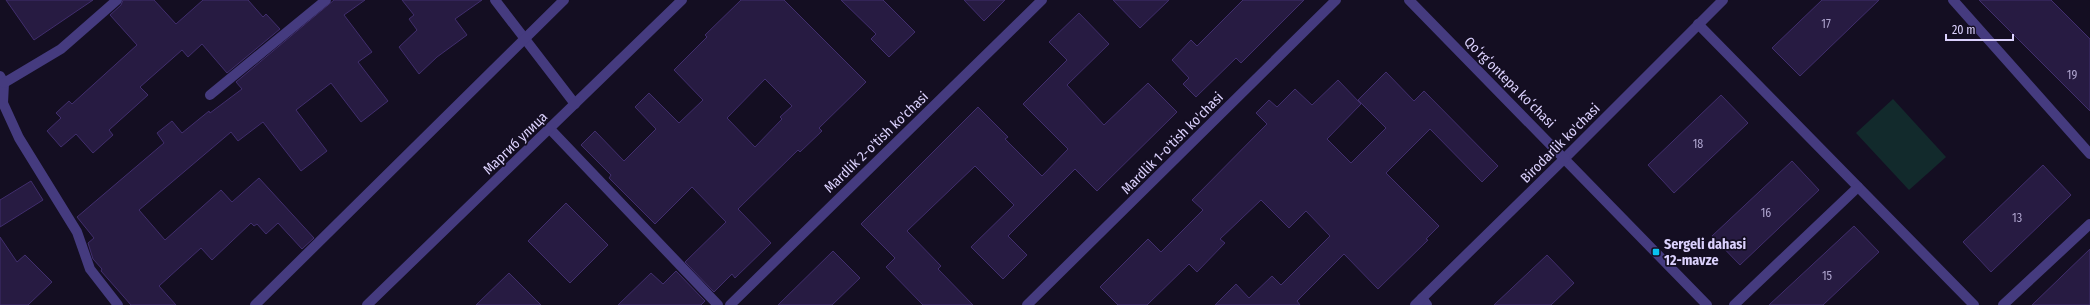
<svg xmlns="http://www.w3.org/2000/svg" width="2090" height="305" font-family="'Fira Sans Condensed',sans-serif">
	<rect width="100%" height="100%" fill="#140e22"/>
	<path fill="#122a2c" d="M1893,99L1946,157L1909,190L1856,133Z"/>
	<g fill="#271b42" stroke="#412e6d" fill-rule="evenodd">
		<path d="M6,0H93L34,40Z"/>
		<path d="M123,0H154L176,24L203,0H248L263,17L266,14L280,29L227,73L202,44L188,57L182,50L140,87L148,95L109,130L113,135L93,153L76,134L61,147L47,131L61,118L56,113L69,101L72,104L137,45L110,15L121,5Z"/>
		<path d="M334,0H365L344,15L372,52L358,62L388,101L361,122L331,83L296,110L327,151L301,171L263,122L238,141L231,132L139,210L165,240L221,190L232,202L259,178L314,238L302,249L278,223L266,234L257,224L254,226L251,223L212,260L201,248L159,286L176,305H131L101,271L102,269L93,259L88,243L94,238L77,217L164,143L157,133L172,121L182,133L209,111L210,113L242,89L236,82Z"/>
		<path d="M402,0H482L455,19L467,35L437,57L419,74L399,47L417,30L409,19L414,15Z"/>
		<path d="M741,0H784L866,82L819,128L822,131L800,152L798,150L738,209L771,243L735,278L732,274L714,292L685,262L726,222L692,187L655,224L609,178L611,175L581,145L595,131L624,161L656,129L635,107L649,93L679,123L703,100L674,70L707,37L705,35ZM765,79L792,106L780,117L782,119L755,147L727,118Z"/>
		<path d="M841,0H883L915,32L889,57L871,39L876,34Z"/>
		<path d="M964,0H1005L984,21Z"/>
		<path d="M1113,0H1169L1140,28Z"/>
		<path d="M1243,0H1304L1241,63L1236,58L1196,97L1183,84L1189,78L1172,60L1191,40L1197,46Z"/>
		<path d="M1822,0H1879L1800,76L1772,48Z"/>
		<path d="M1979,0H2051L2090,39V111Z"/>
		<path d="M1079,13L1109,44L1067,85L1104,125L1148,83L1177,112L1097,191L1075,169L1008,236L1027,255L1003,279L971,247L1014,205L975,166L907,231L941,266L938,269L973,305H923L886,267L895,258L861,224L978,107L1008,137L1005,139L1042,176L1068,149L1023,104L1067,60L1049,42Z"/>
		<path d="M1386,72L1414,101L1424,91L1498,166L1482,182L1430,129L1386,173L1439,226L1426,239L1428,240L1378,289L1344,254L1297,301L1300,305H1215L1236,284L1249,298L1272,276L1281,285L1330,236L1306,211L1289,228L1261,200L1220,239L1225,243L1197,272L1189,264L1147,305H1118L1100,287L1148,239L1161,252L1203,210L1192,200L1267,124L1256,113L1269,100L1277,107L1295,89L1312,105L1338,80L1361,104L1327,139L1351,163L1386,128L1358,100Z"/>
		<path d="M1721,95L1748,123L1674,193L1648,165Z"/>
		<path d="M1792,161L1819,190L1740,265L1712,236Z"/>
		<path d="M2043,165L2071,195L1991,272L1963,242Z"/>
		<path d="M31,181L43,200L0,227V200Z"/>
		<path d="M566,203L608,245L570,283L528,241Z"/>
		<path d="M1854,226L1879,252L1823,305H1769Z"/>
		<path d="M0,237L17,262L25,255L52,282L28,305H0Z"/>
		<path d="M2090,249V305H2032Z"/>
		<path d="M833,251L860,278L832,305H778Z"/>
		<path d="M1547,255L1574,283L1551,305H1494Z"/>
		<path d="M676,271L705,301L701,305H618L651,273L663,284Z"/>
		<path d="M509,273L541,305H476Z"/>
	</g>
	<g fill="none" stroke-linecap="round" stroke-linejoin="round">
		<g stroke="#453b7f" stroke-width="10">
			<path d="M1953,0L2090,154"/>
			<path d="M1698,24L1974,305"/>
			<path d="M1422,298L1427,305"/>
			<path d="M1734,305L1858,187"/>
			<path d="M2003,305L2090,224"/>
		</g>
		<g stroke="#453b7f" stroke-width="10">
			<path d="M495,0L575,104"/>
			<path d="M0,76L4,83L3,103L19,138L77,232L90,269L118,305"/>
			<path d="M4,83L61,49L117,0"/>
			<path d="M210,95L326,0"/>
			<path d="M550,129L718,305"/>
			<path d="M1565,158L1723,0"/>
			<path d="M255,305L564,0"/>
			<path d="M730,305L1042,0"/>
			<path d="M1027,305L1336,0"/>
		</g>
		<g stroke="#453b7f" stroke-width="10">
			<path d="M1409,0L1707,305"/>
			<path d="M367,305L682,0"/>
			<path d="M1415,305L1565,158"/>
		</g>
	</g>
	<rect fill="#09c2f1" stroke="#140e22" stroke-width="1.5" x="1652" y="248" width="8" height="8" rx="2"/>
	<g text-anchor="middle" stroke-width="3.5" stroke-linejoin="round" paint-order="stroke">
		<g font-size="12" fill="#aea4ce">
			<text x="1826" y="28">17</text>
			<text x="2072" y="79">19</text>
			<text x="1698" y="148">18</text>
			<text x="1766" y="217">16</text>
			<text x="2017" y="222">13</text>
			<text x="1827" y="280">15</text>
		</g>
		<g font-size="14" fill="#dbd1fd" stroke="#140e22">
			<text transform="translate(1510 82) rotate(45)" y="5">Qoʻrgʻontepa koʻchasi</text>
			<text transform="translate(876 142) rotate(-44)" y="5">Mardlik 2-o'tish ko'chasi</text>
			<text transform="translate(515 143) rotate(-44)" y="5">Маргиб улица</text>
			<text transform="translate(1172 143) rotate(-45)" y="5">Mardlik 1-o'tish ko'chasi</text>
			<text transform="translate(1560 143) rotate(-45)" y="5">Birodarlik ko'chasi</text>
		</g>
		<g font-size="14" font-weight="bold" fill="#dbd1fd" stroke="#140e22" text-anchor="start">
			<text x="1664" y="249">Sergeli dahasi<tspan x="1664" dy="16">12-mavze</tspan></text>
		</g>
	</g>
	<path d="M1946 34v6h67v-6" fill="none" stroke="#dbd1fd" stroke-width="2"/>
	<text x="1952" y="34" font-size="12" fill="#dbd1fd" stroke="#140e22" stroke-width="3" paint-order="stroke">20 m</text>
</svg>
